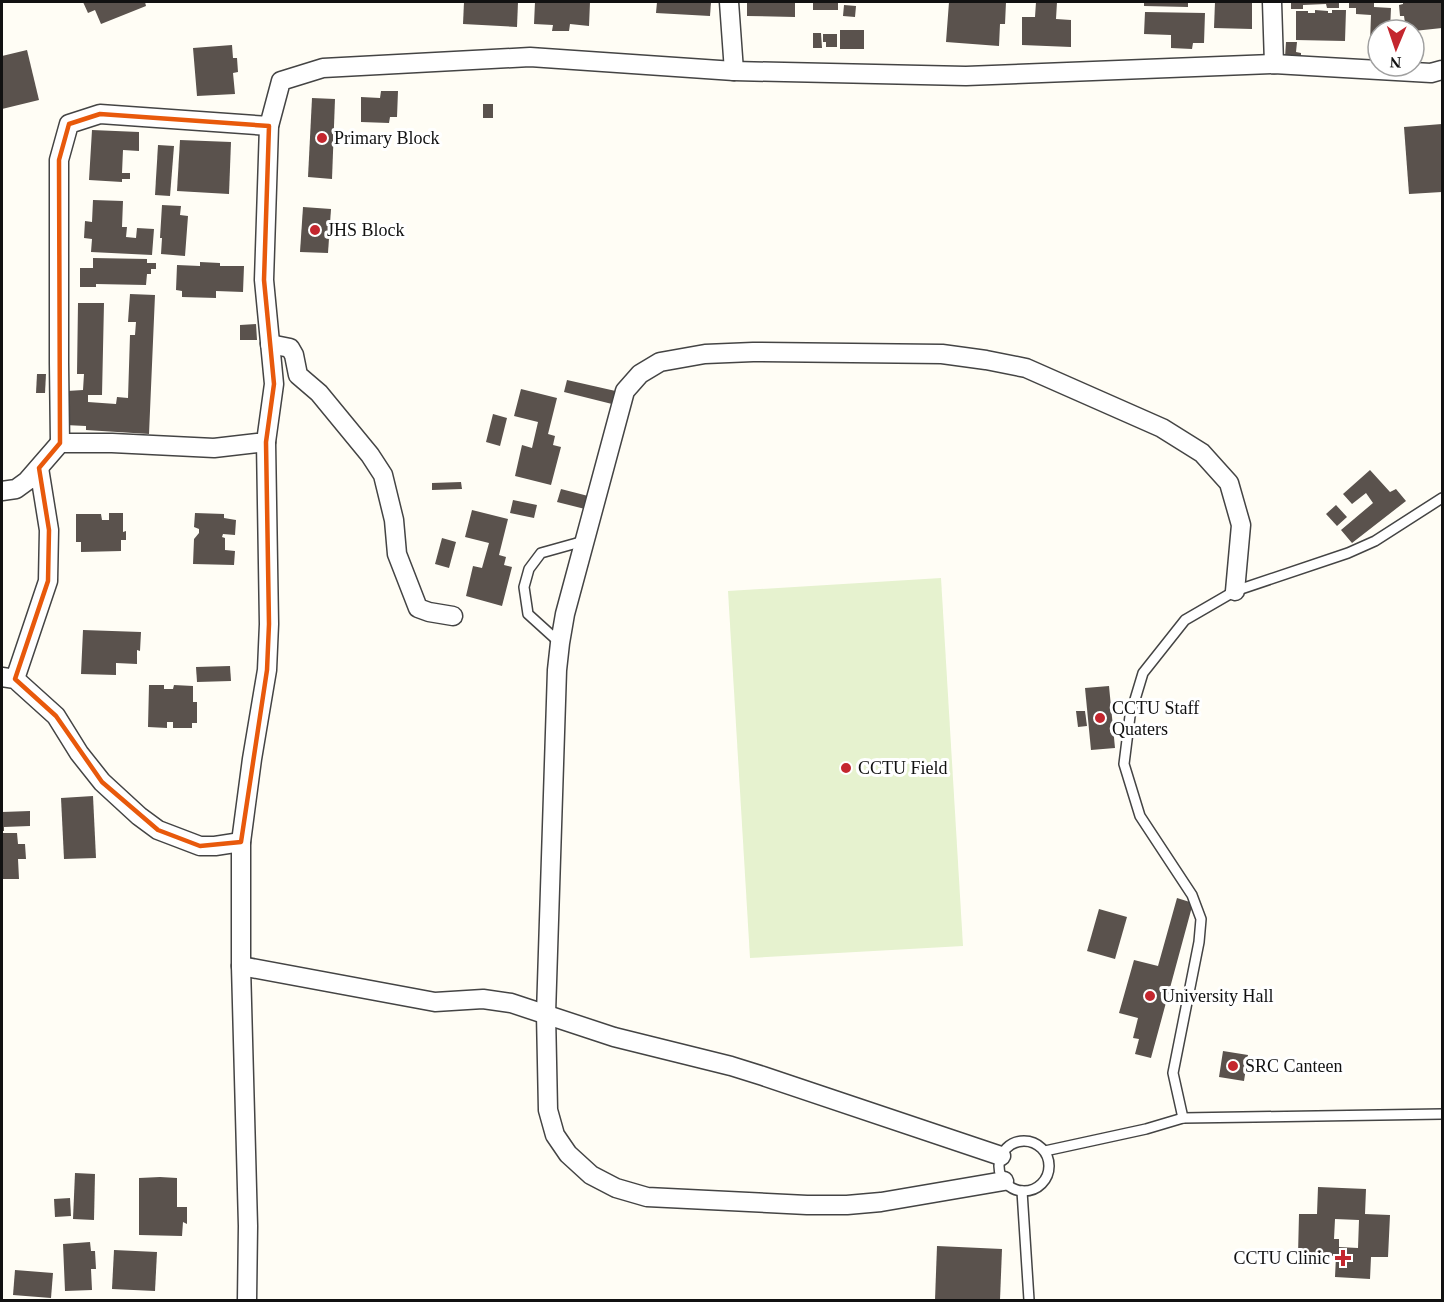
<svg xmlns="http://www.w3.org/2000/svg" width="1444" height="1302" font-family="Georgia,serif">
	<rect width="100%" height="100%" fill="#fffdf5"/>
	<path fill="#e6f2cf" d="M941,578L963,946L750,958L728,591Z"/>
	<g fill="#5a524d" fill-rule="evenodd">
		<path d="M83,2H145L146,6L101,24L95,10L88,13Z"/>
		<path d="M464,2H518L517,27L463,24Z"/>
		<path d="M535,2H590L589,26L570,24L569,31H552L553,25L534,24Z"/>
		<path d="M657,2H711L710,16L656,13Z"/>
		<path d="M747,2H795V17L747,16Z"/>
		<rect x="813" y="2" width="25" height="8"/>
		<path d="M949,2H1006L1005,24H1000L999,46L946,42Z"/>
		<path d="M1036,2H1057L1056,19L1071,20V47L1022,45V17H1035Z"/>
		<path d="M1144,2H1188V7L1144,6Z"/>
		<path d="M1215,2H1252V29L1214,28Z"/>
		<path d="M1291,2H1339V8H1327L1326,4L1303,5V9H1291Z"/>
		<path d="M1349,2H1374V7L1391,8L1390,30H1378V44L1370,43L1371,15L1356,14V8H1349Z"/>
		<path d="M1403,2H1442V28L1414,31L1406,30L1404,16H1400L1399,5L1403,4Z"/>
		<path d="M844,5L856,6L855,17L843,16Z"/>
		<path d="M1315,10L1328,11V13H1332V10H1346L1345,41L1296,40V11H1308V13H1315Z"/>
		<path d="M1145,12L1205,13L1204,43H1193L1192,49L1171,48V35L1144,34Z"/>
		<rect x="840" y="30" width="24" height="19"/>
		<path d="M813,33H821L822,48H813Z"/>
		<path d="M823,34H837V47H826V42H823Z"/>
		<path d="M1286,42H1297L1296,52L1301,53V58L1285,57Z"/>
		<path d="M232,45L233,58H237L238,72L233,73L235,94L197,96L193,48Z"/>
		<path d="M27,50L39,100L2,109V56Z"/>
		<path d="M381,91H398L397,117H390L389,123L361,122V97L380,98Z"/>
		<path d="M312,98L335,99L332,179L308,177Z"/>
		<rect x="483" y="104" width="10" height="14"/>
		<path d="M1442,124V192L1409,194L1404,127Z"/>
		<path d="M92,130L139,132V151L123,150L122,173H130V179H122V182L89,180Z"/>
		<path d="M180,140L231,142L229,194L177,191Z"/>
		<path d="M158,145L174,146L170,196L155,195Z"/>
		<path d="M93,200L123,201L122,227H127L126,237L136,238L137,228L154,229L152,255L91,252L92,239L84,238L85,221L92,222Z"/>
		<path d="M162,205L181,206L180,215L188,216L185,256L161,254L162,238H160Z"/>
		<path d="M303,207L331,209L328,253L300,252Z"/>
		<path d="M93,258L147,259V263H156V269H151V274H147L146,285L96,284V287H80V268H93Z"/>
		<path d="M200,262L220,263V266H244L243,292L216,291V298L182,297V291L176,290L177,265L200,266Z"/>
		<path d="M130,294L155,295L149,434L86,430V426L65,425L67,391L83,390L84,374H77L78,303H104L102,395H88V402L116,404L117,397L128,398L130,335H135L136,322H128Z"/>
		<path d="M256,324L257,340H240V325Z"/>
		<path d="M37,374H46L45,393H36Z"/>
		<path d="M567,380L620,392L616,405L564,392Z"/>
		<path d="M521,389L557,398L548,434L555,436L553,445L561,447L551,485L515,476L522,445L532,448L538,422L514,416Z"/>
		<path d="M493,414L507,418L500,446L486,442Z"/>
		<path d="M1370,470L1390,492L1396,489L1406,501L1352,543L1341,530L1373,503L1366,493L1352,504L1343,494Z"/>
		<path d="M461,482L462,489L432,490V483Z"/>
		<path d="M561,489L592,497L589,510L557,502Z"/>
		<path d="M513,500L537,505L534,518L510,513Z"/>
		<path d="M1336,505L1347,517L1337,526L1326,514Z"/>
		<path d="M472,510L508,519L499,555L506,557L504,565L512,567L502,606L466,596L473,566L482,568L489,543L465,537Z"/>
		<path d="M109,513H123V532L126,531V540H121V551L81,552V542H76V514H101L102,520H109Z"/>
		<path d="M195,513L224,514V518L236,520L235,535L223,534L222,537L225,538V550L235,551L234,565L193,564L194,539L199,533V529L194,527Z"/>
		<path d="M442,538L456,542L449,568L435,564Z"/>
		<path d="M83,630L141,632L140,651L137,650V664L116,663V675L81,674Z"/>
		<path d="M230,666L231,681L197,682L196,667Z"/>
		<path d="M149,685H164V689H173L174,685L193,686V702H197V723H192V728H173V722H167V728L148,727Z"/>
		<path d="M1109,686L1115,748L1091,750L1085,688Z"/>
		<path d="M1076,711H1085L1087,726L1078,727Z"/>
		<path d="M93,796L96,858L64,859L61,798Z"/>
		<path d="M30,811V826L4,827V831H2V812Z"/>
		<path d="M2,833H17L18,844H25L26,859H18L19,879H2Z"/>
		<path d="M1177,898L1193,903L1151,1058L1135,1054L1139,1039L1133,1038L1138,1018L1119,1013L1134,960L1158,966Z"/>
		<path d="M1099,909L1127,917L1115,959L1087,951Z"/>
		<path d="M1223,1051L1248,1055L1244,1081L1219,1077Z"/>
		<path d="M75,1173L95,1174L94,1220L73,1219Z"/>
		<path d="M160,1177L177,1178V1207H187V1224L183,1222L182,1236L139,1235V1178Z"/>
		<path d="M1318,1187L1366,1189L1365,1214L1390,1215L1388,1257H1371L1370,1279L1335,1277L1336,1256L1298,1255L1299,1214H1317ZM1335,1219L1359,1220L1358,1248L1339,1247V1239H1334Z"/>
		<path d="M70,1198L71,1216L55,1217L54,1199Z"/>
		<path d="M90,1242L91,1251H95L96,1269H91L92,1290L65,1291L63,1244Z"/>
		<path d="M937,1246L1002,1249L1000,1300H935Z"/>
		<path d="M114,1250L157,1252L155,1291L112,1289Z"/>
		<path d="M15,1270L53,1273L51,1298L13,1295Z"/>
	</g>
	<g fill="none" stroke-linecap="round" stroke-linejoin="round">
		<g stroke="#444" stroke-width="12">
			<g id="lane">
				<path d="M560,643L528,614L524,587L529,569L541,553L584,541"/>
				<path d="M1183,1118L1173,1073L1199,942L1201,919L1192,895L1140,816L1124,764L1130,716L1143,673L1185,620L1235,591L1348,553L1375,541L1442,498"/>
				<circle cx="1024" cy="1166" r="25"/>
				<path d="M1045,1151L1146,1129L1183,1118L1442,1114"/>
				<path d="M1022,1191L1029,1300"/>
			</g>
		</g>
		<g stroke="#444" stroke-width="21">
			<g id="street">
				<path d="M729,2L734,71"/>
				<path d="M1272,2L1274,64"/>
				<path d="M270,344L290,348L294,355L298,375L319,393L370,455L383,475L394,520L397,554L418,608L429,612L453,616"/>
				<path d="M60,443L59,363V160L69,124L100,114L269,126"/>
				<path d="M2,491L16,489L27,481L60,443H112L214,448L266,442L274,384L264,280L269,126L281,81L323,68L530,57L734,71L966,76L1274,64L1431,73L1442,70"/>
				<path d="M2,677L15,679L56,716L79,753L102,782L139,816L158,830L200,846H215L241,842"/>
				<path d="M15,679L48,581L49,530L39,468"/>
				<path d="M241,966L435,1002L483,999L511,1003L614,1037L731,1066L763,1076L1001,1156"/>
				<path d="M1004,1181L881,1202L847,1205H807L647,1197L616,1188L591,1175L568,1154L555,1135L548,1110L546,1014L557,670L560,643L565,614L625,391L640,374L660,362L705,354L753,352L942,354L986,360L1026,368L1162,428L1202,453L1229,483L1241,525L1235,591"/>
				<path d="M247,1300L248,1226L241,966V842L252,759L267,670L269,624L266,442"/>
			</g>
		</g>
		<use href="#lane" stroke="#fff" stroke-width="9"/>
		<use href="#street" stroke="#fff" stroke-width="18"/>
	</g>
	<path fill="none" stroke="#e8590c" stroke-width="4.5" stroke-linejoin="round" d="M100,114L269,126L264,280L274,384L266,442L269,624L267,670L241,842L200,846L158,830L102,782L56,716L15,679L48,581L49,530L39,468L60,443L59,160L69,124Z"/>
	<g fill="#c4262e" stroke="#fff" stroke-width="2">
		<circle cx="322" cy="138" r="6"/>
		<circle cx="315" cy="230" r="6"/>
		<circle cx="1100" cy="718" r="6"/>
		<circle cx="846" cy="768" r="6"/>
		<circle cx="1150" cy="996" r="6"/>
		<circle cx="1233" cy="1066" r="6"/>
		<path d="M1340 1249h6v6h6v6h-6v6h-6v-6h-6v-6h6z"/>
	</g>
	<g text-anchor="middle" stroke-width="6" stroke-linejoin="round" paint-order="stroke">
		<g font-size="18" fill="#111" stroke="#fff" text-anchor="start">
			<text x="334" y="144">Primary Block</text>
			<text x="327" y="236">JHS Block</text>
			<text x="1112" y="714">CCTU Staff<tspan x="1112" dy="21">Quaters</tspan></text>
			<text x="858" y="774">CCTU Field</text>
			<text x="1162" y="1002">University Hall</text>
			<text x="1245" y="1072">SRC Canteen</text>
			<text x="1330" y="1264" text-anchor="end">CCTU Clinic</text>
		</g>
	</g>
	<rect width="1444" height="1302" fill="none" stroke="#111111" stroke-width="6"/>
	<g transform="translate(1396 48) rotate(182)"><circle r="28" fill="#ffffff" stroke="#a0a0a0" stroke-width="1.5"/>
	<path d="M0-4.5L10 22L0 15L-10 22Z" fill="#c4262e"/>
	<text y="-9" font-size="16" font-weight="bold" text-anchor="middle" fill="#111111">N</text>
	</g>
</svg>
